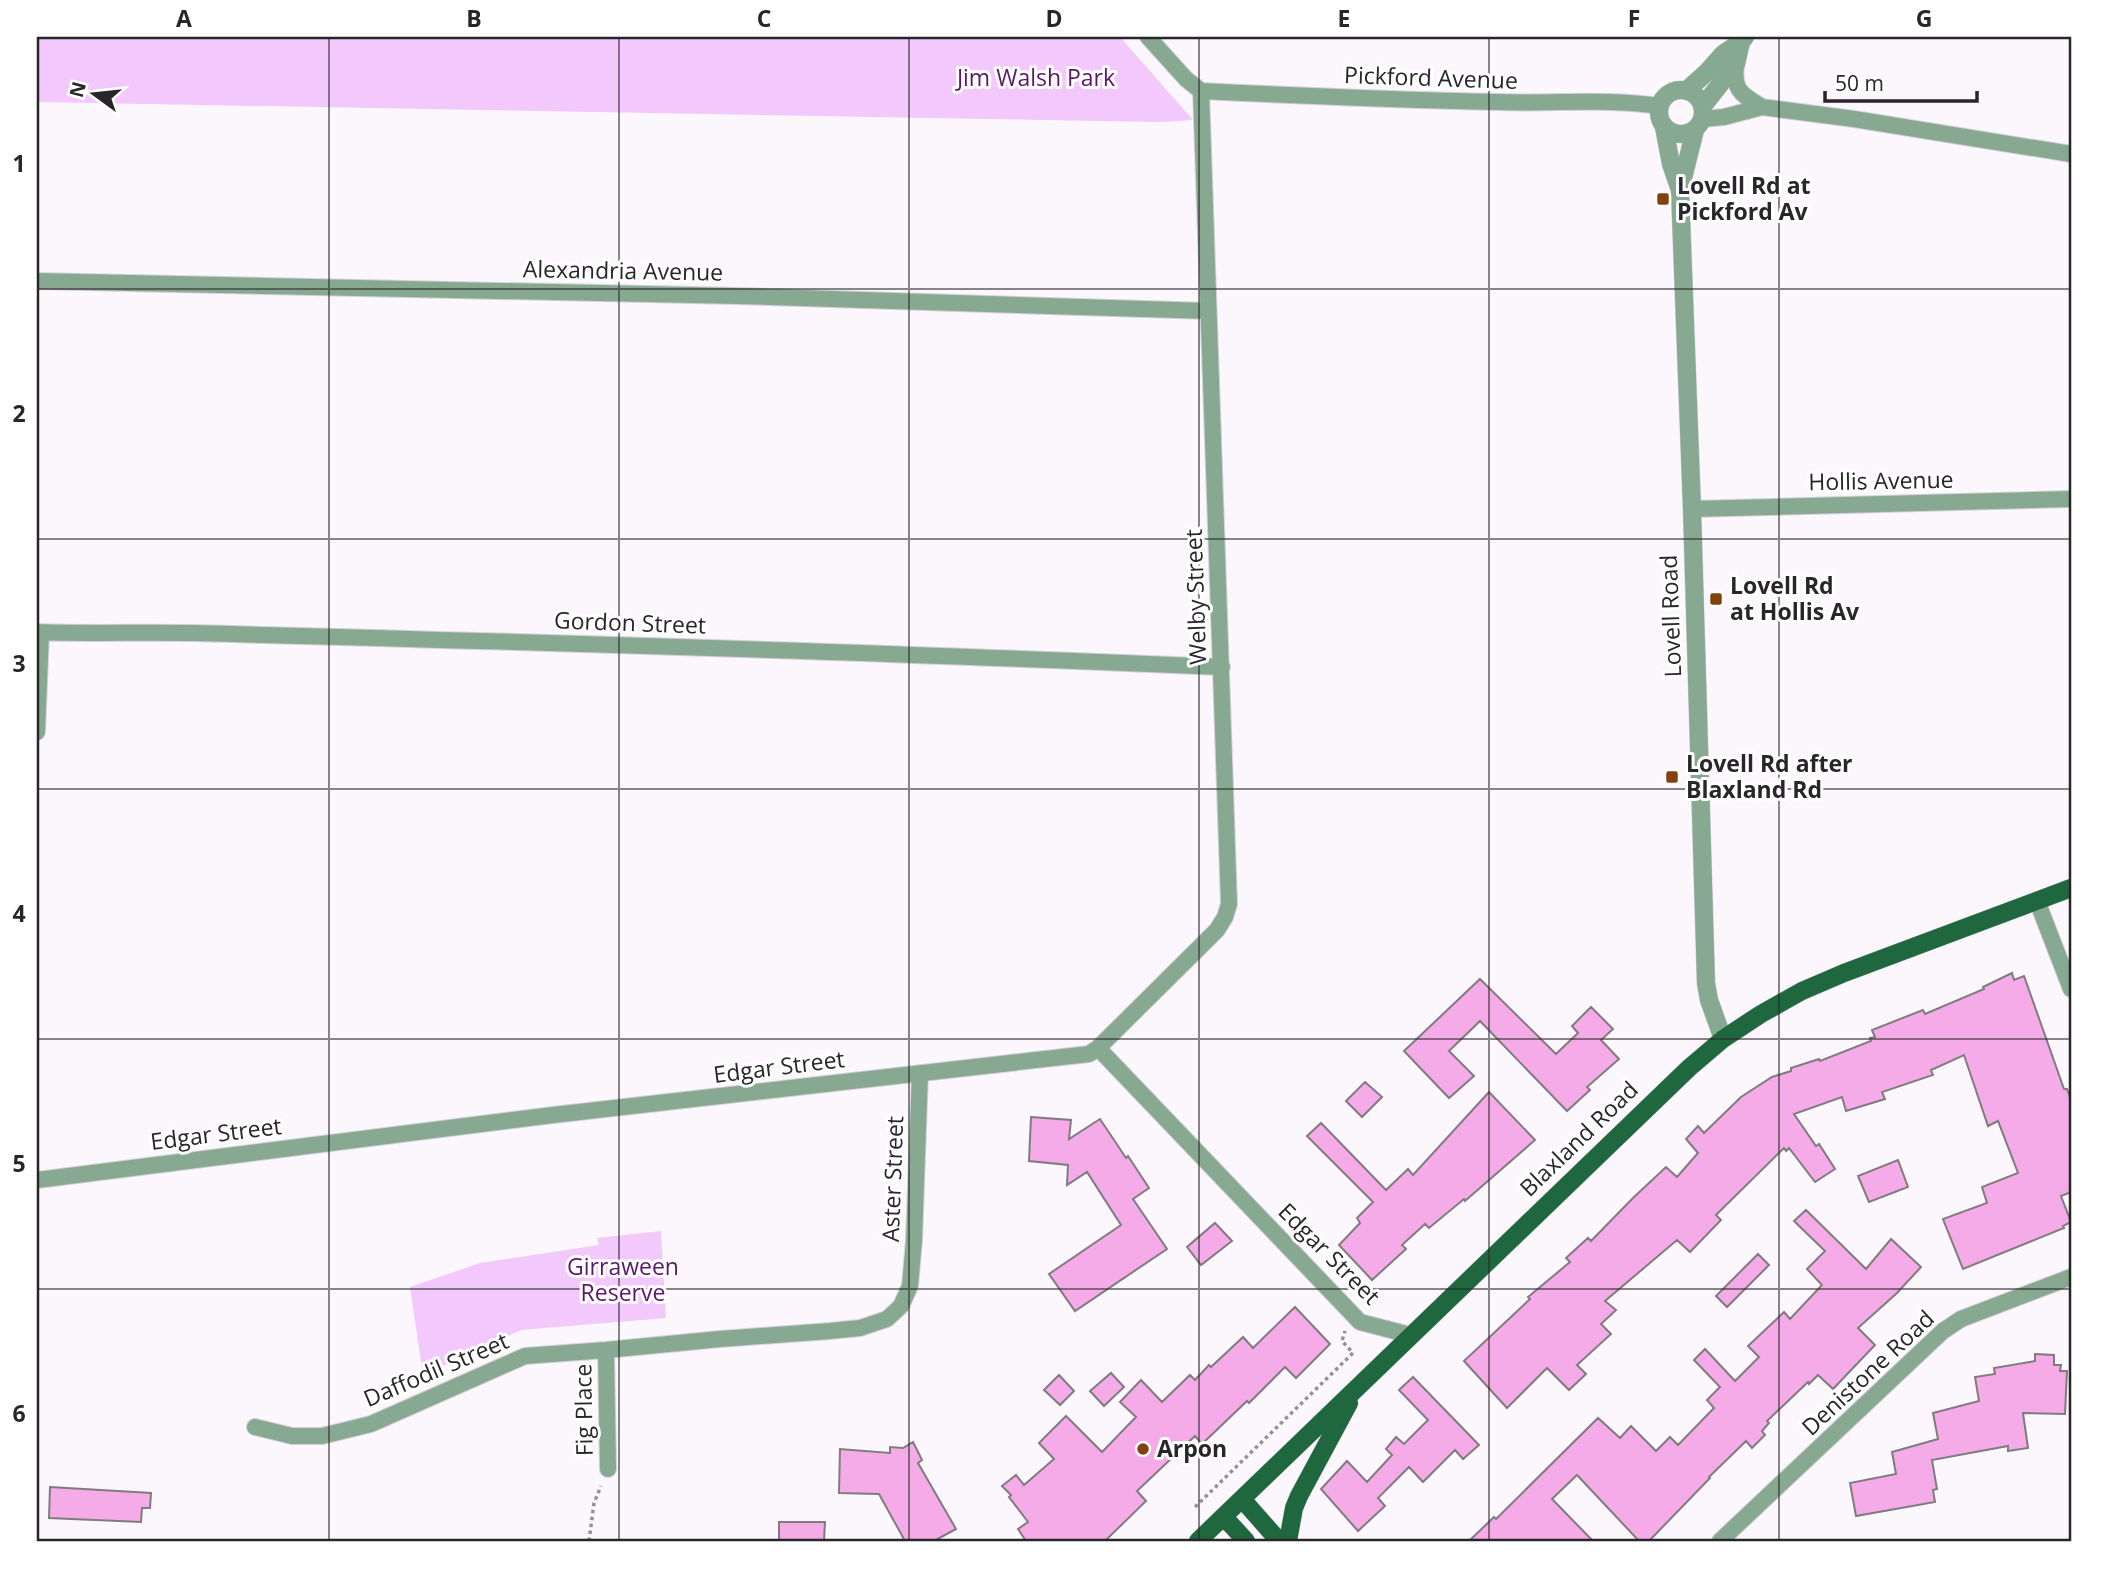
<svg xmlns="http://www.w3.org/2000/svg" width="2108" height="1578" font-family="'Open Sans',sans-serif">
<rect width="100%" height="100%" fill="#fbf7fc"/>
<!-- green -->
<path fill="#f2c8fd" d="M37,37H1120L1193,120L1160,122L37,102Z
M661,1231L666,1318L521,1330L423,1375L410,1287L480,1263L599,1245L597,1238Z"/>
<!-- building -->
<path fill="#f5abe7" stroke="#807b7f" stroke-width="2" d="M2012,973L2014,980L2024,976L2064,1089H2067L2071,1100V1192L2061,1196L2071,1222L2063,1226L2064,1228L1963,1269L1943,1219L1987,1203L1982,1187L2018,1173L1998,1121L1988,1126L1964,1055L1931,1070L1933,1075L1882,1092L1885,1099L1846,1111L1842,1097L1794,1114L1816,1146L1819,1144L1835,1169L1815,1182L1789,1148L1786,1151L1784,1148L1716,1215L1721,1220L1690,1252L1677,1240L1605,1301L1616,1310L1601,1324L1611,1334L1577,1365L1586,1374L1569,1390L1547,1368L1507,1408L1464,1361L1530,1299L1528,1297L1570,1262L1566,1258L1588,1238L1591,1241L1633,1198L1666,1167L1677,1177L1698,1153L1686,1139L1698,1126L1704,1133L1741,1097L1772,1077L1791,1071V1068L1819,1059L1820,1061L1871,1041L1870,1038L1875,1037L1872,1030L1923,1010L1925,1014L1984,989L1983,987Z
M1480,979L1556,1054L1578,1033L1572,1026L1591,1007L1613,1029L1601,1040L1619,1059L1587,1087L1590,1090L1567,1111L1480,1021L1449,1051L1474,1076L1449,1098L1404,1051Z
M1365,1082L1382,1097L1362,1117L1346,1101Z
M1489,1092L1535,1140L1465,1201L1464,1199L1429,1228L1425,1224L1402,1245L1406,1249L1372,1280L1339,1245L1360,1223L1357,1218L1373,1202L1307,1136L1321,1123L1386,1190L1408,1169L1413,1175Z
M1031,1117L1071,1120L1069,1139L1100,1119L1126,1158L1128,1156L1149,1188L1133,1199L1167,1249L1075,1311L1049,1274L1121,1225L1087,1172L1067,1185L1068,1165L1029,1161Z
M1898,1160L1908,1187L1869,1202L1858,1176Z
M1806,1210L1866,1269L1891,1239L1921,1267L1897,1293L1858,1328L1875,1345L1833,1389L1818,1375L1809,1384L1808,1382L1767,1421L1769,1423L1762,1431L1765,1435L1752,1448L1746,1441L1709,1477L1710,1478L1649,1541H1639L1577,1475L1552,1499L1593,1541H1469L1494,1517L1496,1519L1598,1418L1620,1438L1631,1426L1656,1451L1670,1437L1678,1445L1714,1408L1707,1400L1720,1387L1694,1360L1705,1349L1735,1381L1759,1357L1748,1346L1784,1312L1790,1319L1822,1285L1807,1269L1825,1251L1794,1221Z
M1215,1223L1232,1241L1201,1265L1187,1247Z
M1758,1254L1769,1265L1727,1307L1716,1296Z
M1295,1307L1330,1344L1296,1378L1285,1367L1249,1403L1247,1401L1202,1444L1195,1436L1137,1491L1146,1501L1105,1541H1026L1018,1529L1028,1522L1009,1497L1011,1495L1002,1486L1016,1475L1024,1485L1054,1459L1039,1443L1066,1416L1102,1452L1136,1417L1120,1402L1141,1380L1162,1402L1190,1375L1195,1380L1209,1365L1211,1367L1243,1337L1253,1348Z
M2035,1354L2054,1355V1365H2061L2060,1371H2067L2065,1414L2023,1413L2028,1448L2008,1451V1446L1932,1460L1937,1489L1933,1490L1935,1502L1856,1516L1850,1483L1896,1474L1892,1452L1938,1439L1933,1413L1979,1401L1975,1377L1995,1374L1994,1368L2035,1361Z
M1111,1373L1124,1387L1104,1406L1090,1391Z
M1059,1375L1074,1391L1060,1405L1044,1390Z
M1413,1377L1479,1445L1463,1459L1455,1450L1423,1482L1409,1467L1378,1498L1385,1506L1358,1531L1321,1489L1347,1461L1367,1482L1392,1455L1386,1449L1396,1437L1404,1444L1428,1420L1399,1390Z
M913,1442L922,1460L918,1463L956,1529L934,1541H905L879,1494L839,1493L840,1449L890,1453V1447L903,1448Z
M50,1487L151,1493L150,1508H142L141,1522L49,1518Z
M779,1522H825L824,1541H779Z"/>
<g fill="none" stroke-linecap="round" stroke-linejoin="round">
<defs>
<path id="minor" d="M1148,37L1186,79L1201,91C1301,96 1400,100 1500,102C1552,104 1607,98 1659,106
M1736,64C1733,91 1741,94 1762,107
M1703,119L1724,117L1762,107L1854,119L2071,154
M37,281L737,296L1208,311
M1692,509L2071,499
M37,632C88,634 140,632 192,633C535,642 879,652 1222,667
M37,732L41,633
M2037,901L2071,989
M1098,1048L1360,1322L1410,1335
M37,1180L553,1115L1089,1054L1098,1048L1217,930L1225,917L1229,904L1201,91
M606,1350L608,1469
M255,1427L292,1436H322L371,1424L525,1356L606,1350L720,1339L830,1331L860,1328L887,1319L901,1306L910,1286L914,1240L920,1073
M1720,1541L1943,1331L1961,1319L2071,1277"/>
<path id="tertiary" d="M1659 112a22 22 0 1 1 44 0a22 22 0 1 1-44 0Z
M1686,91L1707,72L1723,54L1741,42
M1703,106L1736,64L1741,42L1745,37
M1664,127L1671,164L1680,190L1692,509L1706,983L1709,1000L1723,1039
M1680,190L1695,130"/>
<path id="primary" d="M1242,1499L1279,1541
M1224,1517L1246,1541
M1198,1541L1689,1068L1723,1039L1761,1014L1802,991L1844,973L2071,888
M1288,1541L1294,1508L1299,1496L1349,1403"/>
</defs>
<!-- minor casing -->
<use href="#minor" stroke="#d5d1d6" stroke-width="18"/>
<!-- tertiary casing -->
<use href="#tertiary" stroke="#d5d1d6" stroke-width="19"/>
<!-- primary casing -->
<use href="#primary" stroke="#d5d1d6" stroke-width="19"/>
<!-- path -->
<path stroke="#949194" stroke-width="3.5" stroke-dasharray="3.5 3.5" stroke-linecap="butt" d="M1195,1507L1353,1353L1342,1341L1345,1331
M589,1541L594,1503L601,1486"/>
<!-- minor -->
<use href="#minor" stroke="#87a991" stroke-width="16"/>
<!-- tertiary -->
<use href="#tertiary" stroke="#87a991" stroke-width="18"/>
<!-- primary -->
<use href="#primary" stroke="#1f673e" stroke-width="18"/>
</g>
<!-- grid -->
<path fill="none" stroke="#282628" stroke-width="2" stroke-opacity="0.55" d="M329,37V1541M619,37V1541M909,37V1541M1199,37V1541M1489,37V1541M1779,37V1541M37,289H2071M37,539H2071M37,789H2071M37,1039H2071M37,1289H2071"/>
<!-- markers -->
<g fill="#834110" stroke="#fff" stroke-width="2.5">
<rect x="1656" y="192" width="14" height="14" rx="3.5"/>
<rect x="1709" y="592" width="14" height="14" rx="3.5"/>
<rect x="1665" y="770" width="14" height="14" rx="3.5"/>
<circle cx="1143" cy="1449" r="7"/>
</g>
<g text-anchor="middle" stroke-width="6" stroke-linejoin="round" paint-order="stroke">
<!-- park labels -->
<g font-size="23" fill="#5b176b" stroke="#fff">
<text x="1036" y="86">Jim Walsh Park</text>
<text x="623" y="1275">Girraween<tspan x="623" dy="26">Reserve</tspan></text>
</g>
<!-- street labels -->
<g font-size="23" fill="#282628" stroke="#fff">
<text transform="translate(1431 78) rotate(2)" y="8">Pickford Avenue</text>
<text transform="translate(623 271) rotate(1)" y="8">Alexandria Avenue</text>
<text transform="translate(1881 481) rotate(-1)" y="8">Hollis Avenue</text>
<text transform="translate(1196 597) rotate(-92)" y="8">Welby Street</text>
<text transform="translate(1671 616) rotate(-92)" y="8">Lovell Road</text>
<text transform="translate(630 623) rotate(2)" y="8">Gordon Street</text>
<text transform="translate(779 1067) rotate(-7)" y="8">Edgar Street</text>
<text transform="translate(216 1134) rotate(-7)" y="8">Edgar Street</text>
<text transform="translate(1579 1139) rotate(-44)" y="8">Blaxland Road</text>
<text transform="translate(893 1179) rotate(-88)" y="8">Aster Street</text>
<text transform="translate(1329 1254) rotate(45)" y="8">Edgar Street</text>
<text transform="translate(436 1370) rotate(-23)" y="8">Daffodil Street</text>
<text transform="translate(1868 1373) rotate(-43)" y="8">Denistone Road</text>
<text transform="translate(584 1410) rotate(-91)" y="8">Fig Place</text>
</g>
<!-- poi labels -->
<g font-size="23" font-weight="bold" fill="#282628" stroke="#fff" text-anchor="start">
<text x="1677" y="194">Lovell Rd at<tspan x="1677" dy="26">Pickford Av</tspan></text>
<text x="1730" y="594">Lovell Rd<tspan x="1730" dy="26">at Hollis Av</tspan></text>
<text x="1686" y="772">Lovell Rd after<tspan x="1686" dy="26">Blaxland Rd</tspan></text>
<text x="1157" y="1457">Arpon</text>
</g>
</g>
<!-- border -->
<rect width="2108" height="1578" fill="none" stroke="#ffffff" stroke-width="77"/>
<!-- north arrow -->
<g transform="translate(94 94) rotate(285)" stroke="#ffffff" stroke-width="5" paint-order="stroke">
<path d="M0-5L12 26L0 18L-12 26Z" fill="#282628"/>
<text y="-10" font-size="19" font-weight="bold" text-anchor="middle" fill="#282628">N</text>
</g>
<!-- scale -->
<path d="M1825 91v10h152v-10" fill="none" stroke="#282628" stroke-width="3.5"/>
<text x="1835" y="91" font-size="21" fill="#282628" stroke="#ffffff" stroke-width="5" paint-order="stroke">50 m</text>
<rect x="38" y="38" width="2032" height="1502" fill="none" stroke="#282628" stroke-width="2.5"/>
<g font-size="23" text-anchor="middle" font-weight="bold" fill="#282628">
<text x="184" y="27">A</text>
<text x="474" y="27">B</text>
<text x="764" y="27">C</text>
<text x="1054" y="27">D</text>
<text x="1344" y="27">E</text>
<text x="1634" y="27">F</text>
<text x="1924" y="27">G</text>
<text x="19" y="172">1</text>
<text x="19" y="422">2</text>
<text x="19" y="672">3</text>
<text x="19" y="922">4</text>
<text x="19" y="1172">5</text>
<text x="19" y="1422">6</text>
</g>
</svg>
